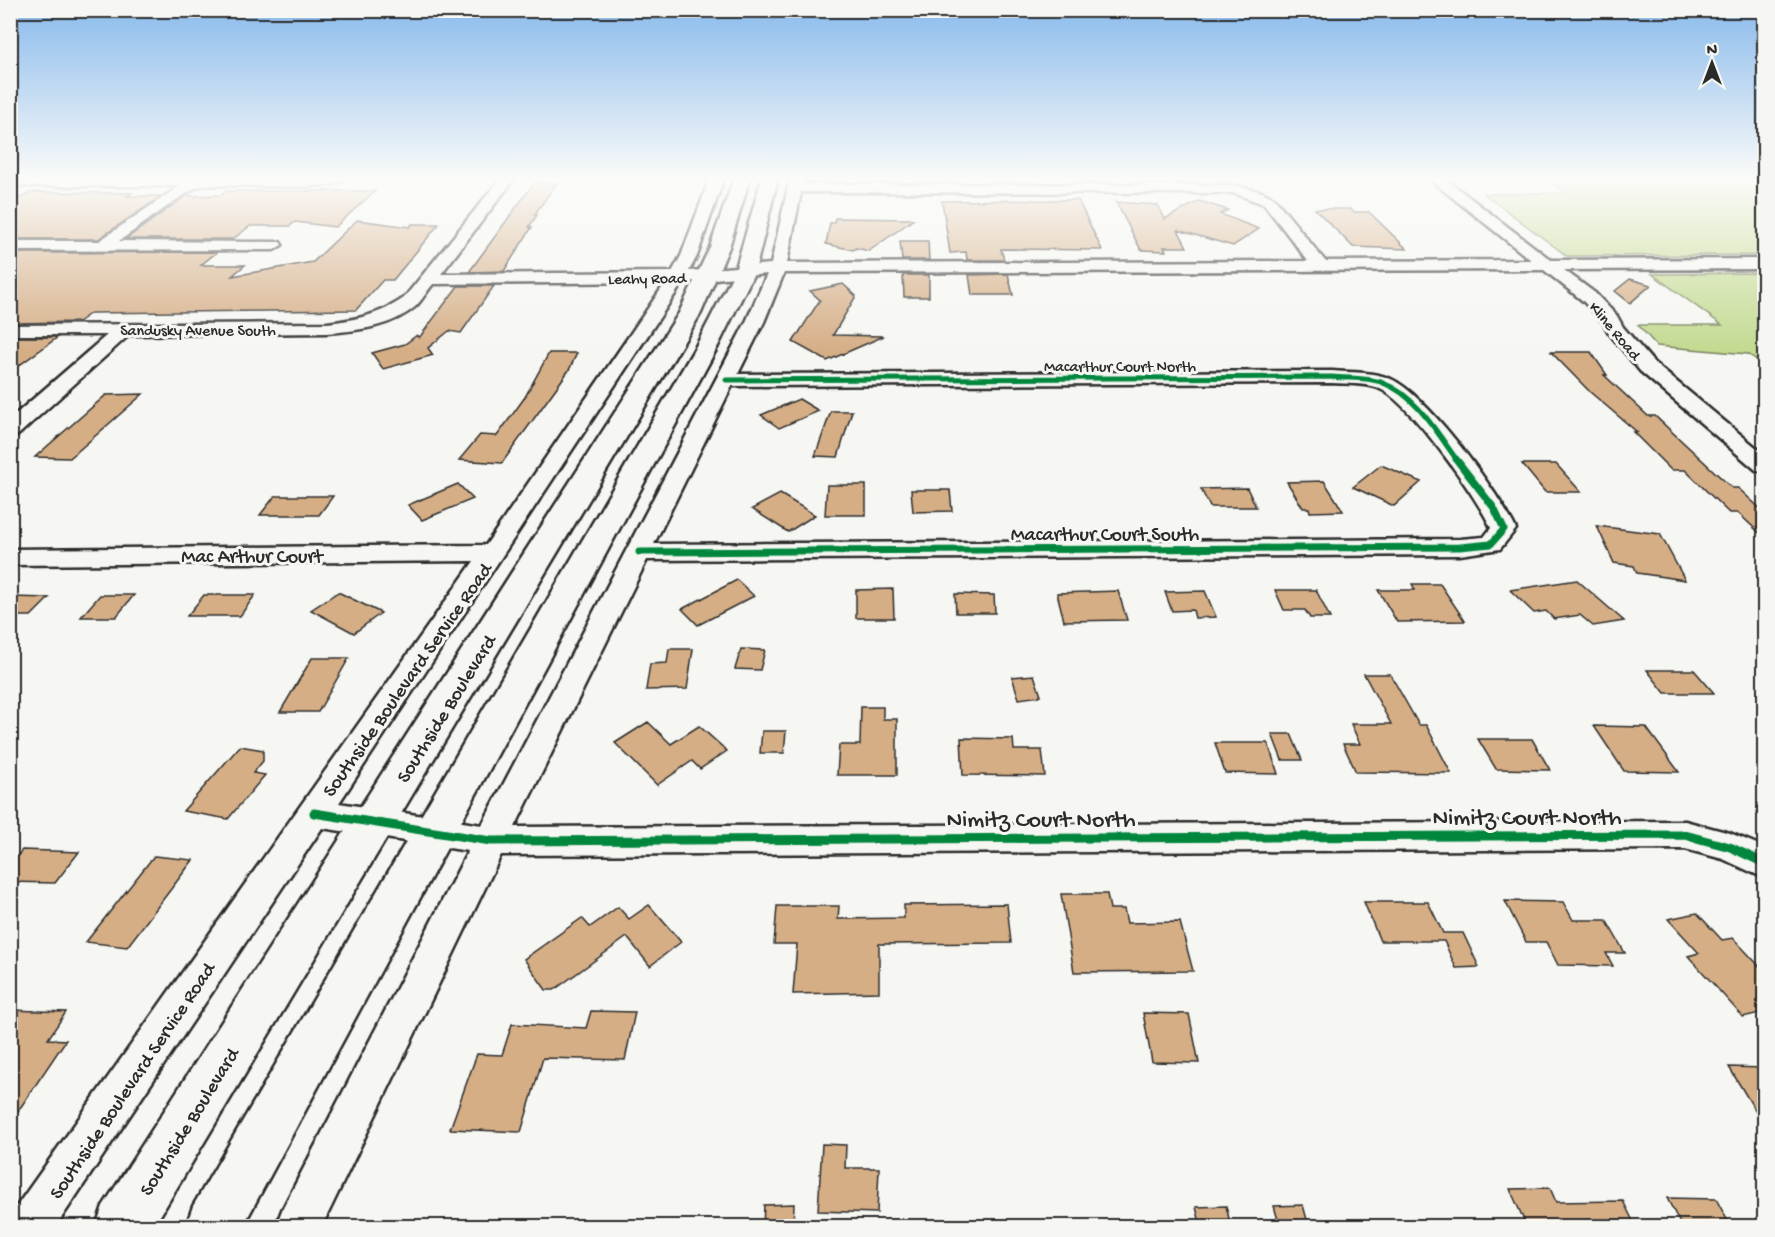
<svg xmlns="http://www.w3.org/2000/svg" width="1775" height="1237" font-family="'Gochi Hand',sans-serif">
<rect width="100%" height="100%" fill="#f6f6f2"/>
<filter id="ink" filterUnits="userSpaceOnUse"><feTurbulence type="fractalNoise" baseFrequency=".0167" numOctaves="2"/><feDisplacementMap in="SourceGraphic" scale="12" xChannelSelector="R" yChannelSelector="G"/><feConvolveMatrix kernelMatrix="1 2 1 2 8 2 1 2 1" color-interpolation-filters="sRGB"/></filter>
<g filter="url(#ink)">
<!-- green -->
<path fill="#c3da90" stroke="#77825e" stroke-width="1.5" d="M1547,178H1764V255L1567,256L1484,194L1566,193Z
M1764,273V365L1748,354L1657,346L1638,325H1722L1652,274Z"/>
<!-- building -->
<path fill="#d5ae86" stroke="#2b2b2b" stroke-width="1.5" d="M534,183H557L534,215H537L529,227H532L504,271L469,272Z
M226,191H375L335,227L295,222L290,226H250L233,239H126L186,196L221,195Z
M31,192L132,193L127,196H162L98,239H10V204Z
M1057,200H1078L1102,250L1001,249L1004,260H967L966,252L950,253L942,201Z
M1199,201L1228,210L1220,214L1259,229L1233,246L1178,230L1187,247H1164L1166,251L1141,250L1116,202L1158,205L1165,219Z
M1315,209H1350L1354,212H1369L1407,249L1353,247Z
M835,218L914,219L869,251L856,248L853,250L826,244L830,223H834Z
M357,220L410,227L412,224H439L393,280H383L356,310L91,313L78,322L10,323V253L217,252L201,265H245L232,276L313,262Z
M900,241H928L929,260H902Z
M1008,274L1013,295H972L969,275Z
M903,275H929V297H904Z
M1630,279L1651,285L1630,303L1615,291Z
M843,284L856,296L833,335L884,336L827,361L793,342L820,300L810,291Z
M458,286H494L461,333L449,331L428,348L433,355L383,369L372,353L405,344L417,335L419,338Z
M10,337H58L10,372Z
M1551,352H1591L1607,375H1604L1648,416H1655L1732,488H1738L1764,512V537L1738,513H1729L1685,470H1671L1633,432H1637L1590,392Z
M549,353H577L569,370L502,463L459,460L480,435L497,436L525,397Z
M143,394L70,458L35,457L106,395Z
M799,399L819,411L779,428L761,415Z
M831,411H852L838,457L815,456Z
M1522,464H1556L1581,492H1545Z
M1381,465L1421,482L1394,506L1353,487Z
M1324,481L1343,511L1310,512L1309,508H1303L1287,482Z
M458,484L473,499L422,520L408,505Z
M827,485H866V515H825Z
M1247,488L1256,507H1210L1201,489Z
M911,490H950L952,511L913,512Z
M780,494L815,515L788,532L752,509Z
M275,496H333L319,515H260Z
M1597,526L1660,534L1685,580L1637,573L1634,566L1614,563Z
M737,580L754,596L698,625L682,609Z
M1577,580L1624,621L1593,626L1580,615L1554,619L1546,611L1534,613L1510,590Z
M1412,584H1440L1465,621L1397,622L1378,590H1415Z
M893,589L894,618H856V590Z
M1275,590H1316L1330,618H1310L1305,610H1284Z
M1118,591L1127,620L1064,621L1057,593Z
M1205,591L1216,617L1195,618L1193,610L1172,611L1165,592Z
M338,592L381,613L354,633L311,610Z
M955,594L994,595L995,613H956Z
M100,595H134L116,617H81Z
M204,595H255L240,616H187Z
M10,597L49,598L31,616H10Z
M669,649H693L687,689L646,690L650,664L667,663Z
M741,649L765,650L760,670L735,669Z
M312,658H349L318,712H280Z
M1647,670H1694L1714,693H1665Z
M1364,674H1390L1419,725H1426L1451,773L1356,772L1343,744H1360L1351,724H1391Z
M1034,675L1041,696L1019,699L1012,677Z
M861,707H883V719H897V775H837L839,745H860Z
M648,722L671,744L699,726L727,751L700,769L692,761L657,785L615,743Z
M1594,726L1646,727L1679,772L1624,771Z
M762,731H786L784,753H760Z
M1272,734H1291L1302,760H1282Z
M961,738L1013,739L1014,750H1042L1045,776L963,775Z
M1478,739H1532L1550,770L1496,769Z
M1215,743H1268L1278,774L1225,773Z
M240,746L263,750V761L253,773L265,775L228,819L183,811Z
M22,850L79,852L55,883L10,882V865Z
M154,856L193,860L127,947L86,942Z
M1061,894H1107L1110,909H1124L1127,923L1180,922L1193,971L1074,972Z
M1505,901L1563,902L1573,920H1606L1625,953H1606L1613,966L1558,965L1546,942H1526Z
M1364,902H1428L1443,933H1463L1479,967L1456,968L1444,941H1380Z
M1007,904L1011,943L879,944V992L793,994L797,944H774L777,906H839L838,919L904,918V905Z
M649,905L681,942L650,966L627,937L554,990H546L524,959L582,918L590,927L618,907L629,919Z
M1697,913L1722,940L1733,938L1764,971V1012L1743,1017L1688,956L1699,953L1668,919Z
M10,1010L66,1012L48,1039L66,1040L10,1123Z
M591,1011L635,1012L625,1060L543,1058L521,1132L450,1129L477,1054L502,1055L512,1024L586,1028Z
M1143,1013L1189,1014L1199,1063L1152,1062Z
M1729,1067L1764,1068V1125Z
M822,1144L846,1145L845,1168H879L877,1213L818,1211Z
M1550,1188L1556,1202L1623,1201L1636,1227H1527L1510,1189Z
M1667,1198L1716,1199L1731,1227H1682Z
M794,1204L793,1227H763L764,1205Z
M1303,1205L1309,1227H1280L1274,1206Z
M1226,1206L1231,1227H1201L1196,1207Z"/>
<g fill="none" stroke-linecap="round" stroke-linejoin="round">
<defs>
<path id="minor" d="M10,178H348C332,194 227,182 200,186C190,188 133,232 119,241L280,242L282,245L274,250L10,251V241H99L180,186H10Z
M501,178H515L441,274L672,272L681,256L710,178H724L697,256L689,271L771,264L790,178H804L803,184L1233,185L1262,192L1274,198L1325,261L1531,260L1428,178H1444L1551,260L1764,259V269L1564,270L1595,293L1617,316L1623,327L1654,363L1764,454V472L1756,470L1640,371L1609,333L1603,322L1583,301L1544,270L784,273L764,322L738,374L1332,371C1350,373 1374,371 1391,379C1427,395 1498,492 1516,529L1500,549L1460,555L647,560L515,827L1685,821L1730,833L1764,847V878L1723,859L1685,849L501,855L322,1226H276L282,1210L468,851L322,828L56,1226H10L14,1210L474,561L10,565V549L486,545L666,282L433,284C427,291 422,300 416,306C393,327 356,331 327,333L129,335L18,435L10,436V419L107,335H10V325L327,323C355,320 380,315 404,298ZM801,192L1233,193L1264,204L1308,261L787,263ZM767,274L746,322L482,825L339,803L683,282ZM1332,383C1346,384 1365,383 1378,388C1408,399 1478,498 1491,528L1484,537L1460,539L654,544L732,386Z"/>
<path id="trunk" d="M734,178H750L729,247L701,313L154,1226H96L103,1206L679,313L710,247Z
M762,178H778L755,271L718,346L243,1226H186L193,1206L696,346L735,271Z"/>
</defs>
<!-- minor casing -->
<use href="#minor" stroke="#2b2b2b" stroke-width="5"/>
<!-- trunk casing -->
<use href="#trunk" stroke="#2b2b2b" stroke-width="5"/>
<!-- minor -->
<use href="#minor" fill="#f6f6f2" fill-rule="evenodd"/>
<!-- trunk -->
<use href="#trunk" fill="#f6f6f2" fill-rule="evenodd"/>
<defs>
<path id="cycleway-far2" d="M726,380L1332,377C1348,379 1369,377 1383,383C1416,395 1437,433 1457,460"/>
<path id="cycleway-far1" d="M639,552L1460,547L1491,544L1504,529L1494,508L1456,459"/>
<path id="cycleway" d="M314,813L491,841L1685,835L1730,847L1764,863"/>
</defs>
<!-- cycleway-far2 casing -->
<use href="#cycleway-far2" stroke="#f6f6f2" stroke-width="8"/>
<!-- cycleway-far1 casing -->
<use href="#cycleway-far1" stroke="#f6f6f2" stroke-width="10"/>
<!-- cycleway casing -->
<use href="#cycleway" stroke="#f6f6f2" stroke-width="13"/>
<!-- cycleway-far2 -->
<use href="#cycleway-far2" stroke="#00873e" stroke-width="5"/>
<!-- cycleway-far1 -->
<use href="#cycleway-far1" stroke="#00873e" stroke-width="7"/>
<!-- cycleway -->
<use href="#cycleway" stroke="#00873e" stroke-width="9"/>
</g>
</g>
<!-- sky -->
<linearGradient id="sky" x2="0" y2="1"><stop stop-color="#88baec"/><stop offset="0.51" stop-color="#fbfbf9"/><stop offset="1" stop-color="#fbfbf9" stop-opacity="0"/></linearGradient>
<rect width="1775" height="351" fill="url(#sky)"/>
<g text-anchor="middle" stroke-width="6" stroke-linejoin="round" paint-order="stroke">
<!-- far-street labels -->
<g font-size="16" fill="#2b2b2b" stroke="#f6f6f2">
<text transform="translate(647 277) rotate(-1)" y="6">Leahy Road</text>
<text x="198" y="335">Sandusky Avenue South</text>
<text transform="translate(1616 330) rotate(50)" y="6">Kline Road</text>
<text x="1120" y="371">Macarthur Court North</text>
</g>
<!-- street labels -->
<g font-size="20" fill="#2b2b2b" stroke="#f6f6f2">
<text x="1105" y="540">Macarthur Court South</text>
<text x="252" y="562">Mac Arthur Court</text>
<text transform="translate(406 679) rotate(-55)" y="7">Southside Boulevard Service Road</text>
<text transform="translate(445 708) rotate(-58)" y="7">Southside Boulevard</text>
<text transform="translate(131 1080) rotate(-56)" y="7">Southside Boulevard Service Road</text>
<text transform="translate(188 1121) rotate(-58)" y="7">Southside Boulevard</text>
</g>
<!-- near-street labels -->
<g font-size="24" fill="#2b2b2b" stroke="#f6f6f2">
<text x="1527" y="824">Nimitz Court North</text>
<text x="1041" y="826">Nimitz Court North</text>
</g>
</g>
<!-- margin -->
<rect width="1775" height="1237" fill="none" stroke="#f6f6f2" stroke-width="36"/>
<rect x="18" y="18" width="1739" height="1201" fill="none" stroke="#2b2b2b" stroke-width="2" filter="url(#ink)"/>
<!-- north arrow -->
<g transform="translate(1712 63)" stroke="#f6f6f2" stroke-width="4.5" paint-order="stroke">
<path d="M0-4.5L10 22L0 15L-10 22Z" fill="#2b2b2b"/>
<text y="-9" font-size="16" font-weight="bold" text-anchor="middle" fill="#2b2b2b">N</text>
</g>
</svg>
